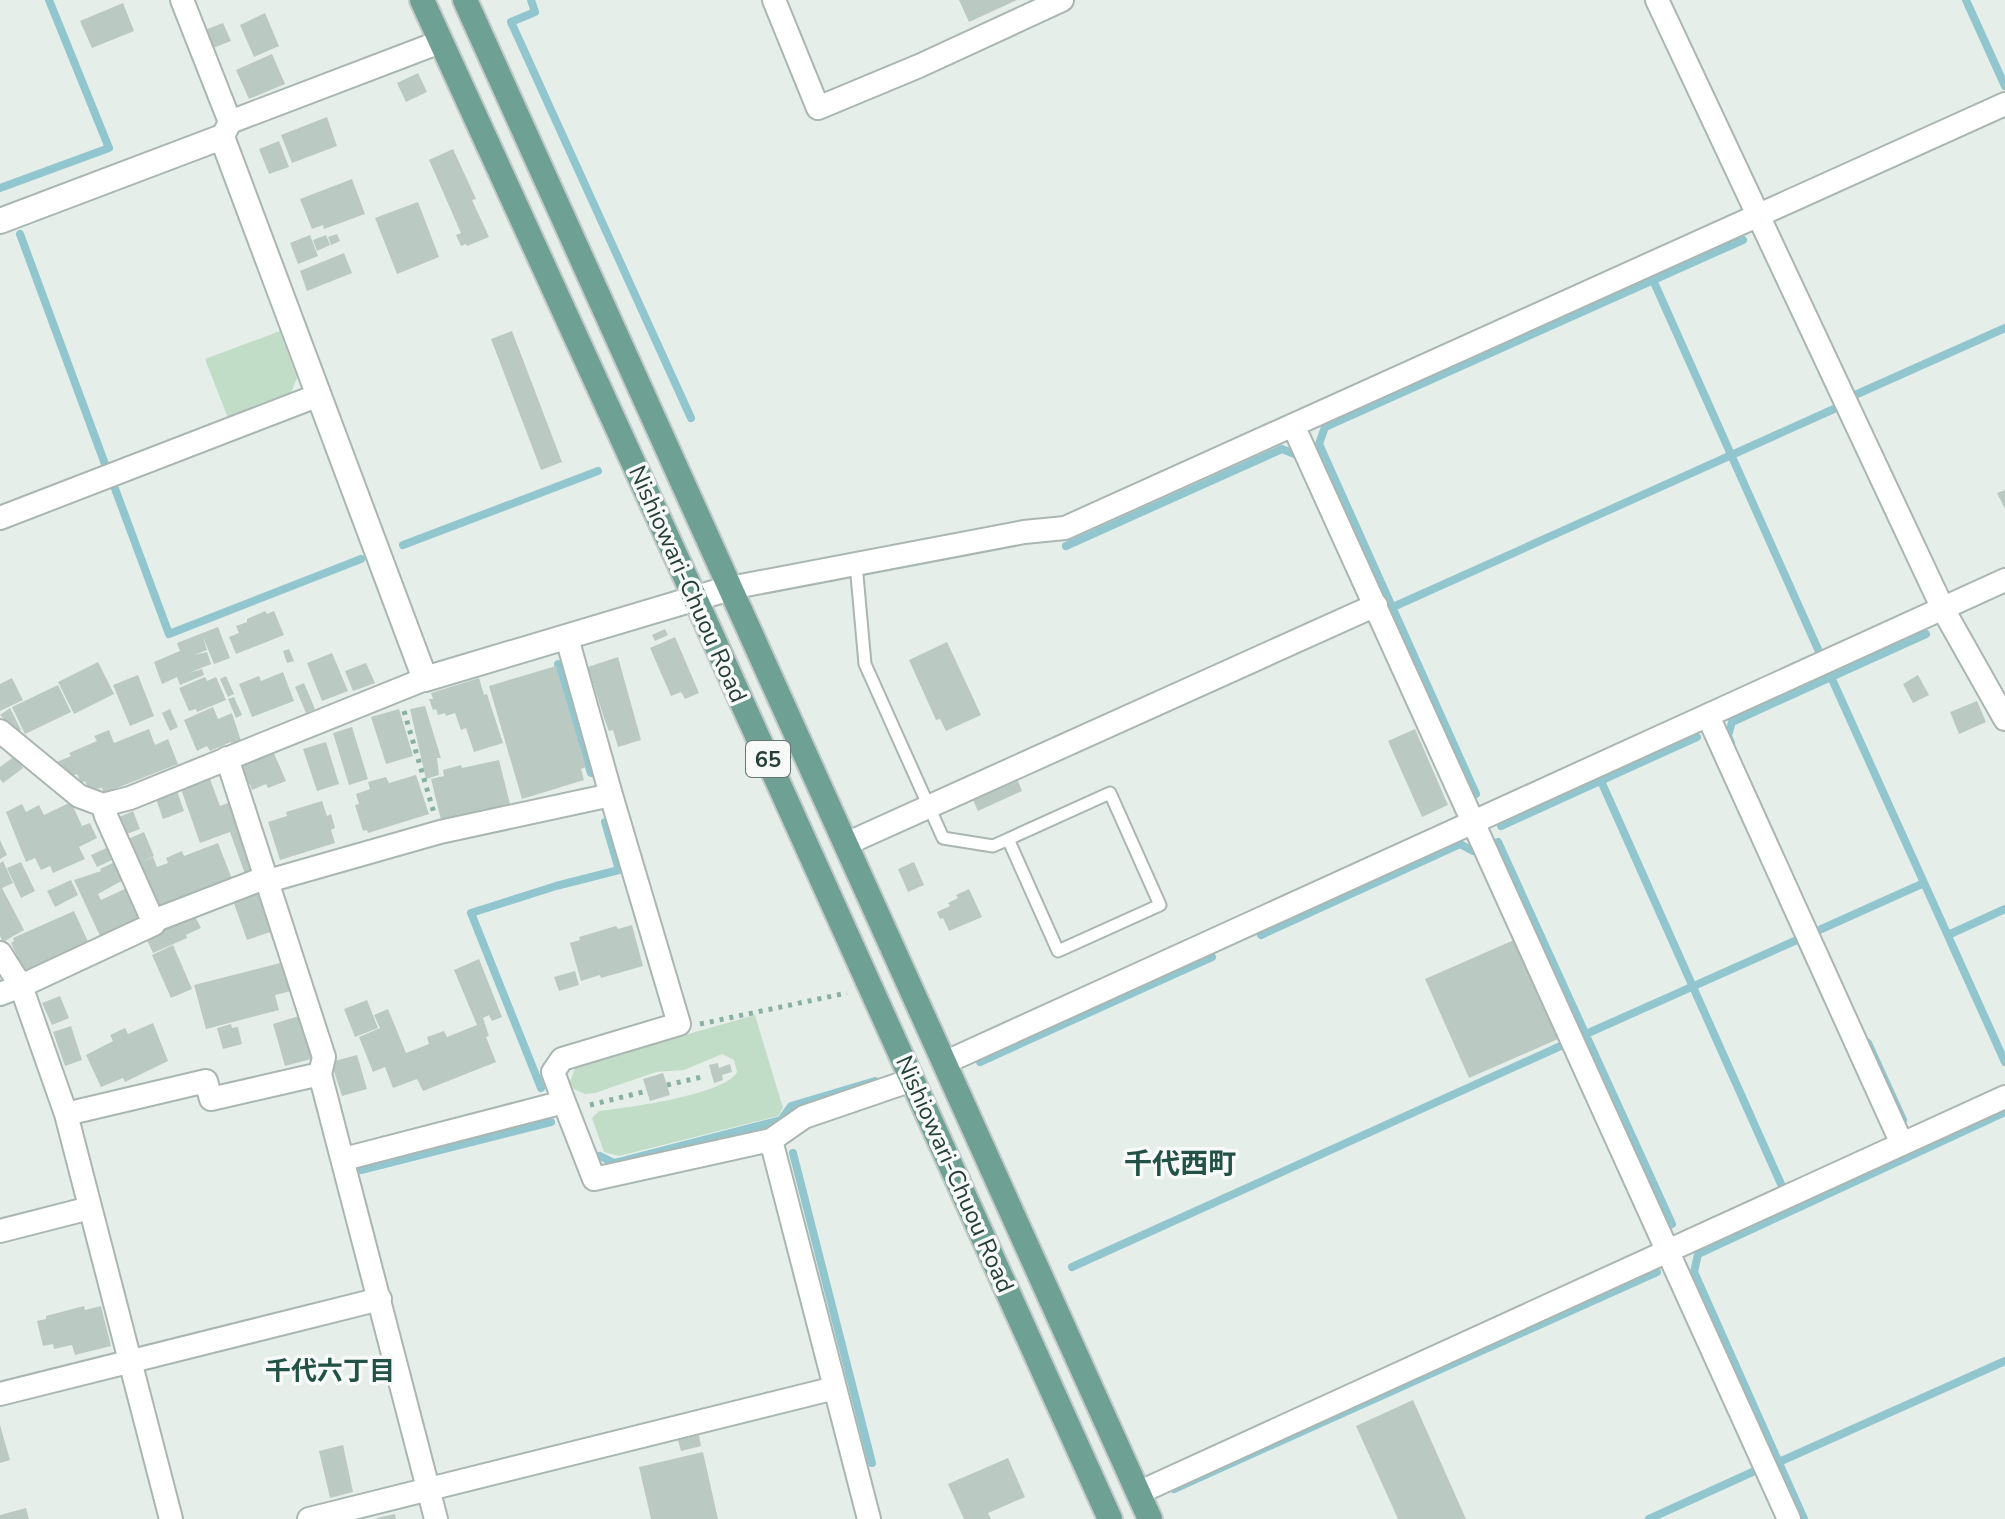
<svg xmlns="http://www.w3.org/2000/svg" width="2005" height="1519" font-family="'Nunito Sans','Noto Sans JP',sans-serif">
<rect width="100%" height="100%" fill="#e6eeea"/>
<!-- green -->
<path fill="#c1ddc8" d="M280,331L297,378L290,395L228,418L205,359Z
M755,1015L783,1108L778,1116L619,1156L604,1152L592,1118L599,1111C625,1108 725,1095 737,1072L734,1060L722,1054L684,1070L656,1072L595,1093L585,1094L574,1089L570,1082L576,1066Z"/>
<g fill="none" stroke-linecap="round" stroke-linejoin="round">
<!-- stream -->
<path stroke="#92c6cf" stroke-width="8" d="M531,0L535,12L511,22L691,418
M1966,0L2005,86
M0,188L109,148L49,0
M20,234L105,464
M1653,280L1821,656
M1855,395L2005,328
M114,486L169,634L361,559
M403,545L598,471
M1066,546L1282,449L1297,455
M1393,607L1834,409
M558,664L591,773
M1831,677L2005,1062
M1731,743L1728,736L1732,722L1926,634
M1601,781L1781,1184
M1476,794L1319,444L1325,427L1743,240
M1501,826L1697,737
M1498,842L1672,1224
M1817,931L1924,883
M1261,935L1460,844L1473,851
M1948,935L2005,909
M1586,1034L1797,940
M1868,1043L1903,1120
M980,1062L1212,957
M541,1088L471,913L556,886L619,870L605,822
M793,1153L872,1463
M600,1156L614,1163L781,1120L791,1106L875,1081
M361,1170L551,1122
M1072,1267L1563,1045
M1779,1462L2005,1361
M1174,1489L1657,1272
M1649,1519L1757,1470
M1804,1519L1694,1272L1698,1254L2005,1112"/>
</g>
<!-- building -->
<path fill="#bbc9c3" d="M959,0H1017L969,22Z
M123,3L134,31L92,48L80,21Z
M265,13L279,46L254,57L240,25Z
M223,23L231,41L213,48L205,30Z
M272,54L285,84L249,99L236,70Z
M418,73L427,92L406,102L397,83Z
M327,117L337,146L292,163L281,135Z
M279,141L289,167L269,174L259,149Z
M453,149L476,199L472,200L489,237L467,246L466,244L461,246L456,235L461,233L429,160Z
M352,179L365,214L324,229L323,225L312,229L300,199Z
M418,202L439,257L397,274L375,218Z
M337,234L340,241L331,245L328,237Z
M310,235L318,256L298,264L290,243Z
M326,235L330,245L317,251L313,240Z
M344,253L352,273L307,291L300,271Z
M512,331L562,462L541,470L491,339Z
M2005,490V509L1997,493Z
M265,611L267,614L274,611L284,635L236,654L229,637L239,633L236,626L247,622V619Z
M218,627L230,658L214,664L203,637L207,650L194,655L207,652L211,664L189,673L202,669L204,675L180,685L177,677L162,684L154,662L180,651L177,643Z
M665,629L668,635L655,641L652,635Z
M675,637L699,693L685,699L681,692L671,696L650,648Z
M947,642L981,715L946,731L940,719L936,720L909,660Z
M289,649L294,661L287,663L283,651Z
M332,653L348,691L322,701L307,663Z
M618,657L641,740L618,747L613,730L609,731L605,721L588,667Z
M98,662L114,694L74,714L58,682Z
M366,663L375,683L353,691L345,671Z
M556,666L586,767L581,769L584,780L522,799L489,686Z
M283,672L294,701L252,717L239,684L259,676L261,681Z
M138,675L154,716L130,726L113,685Z
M1918,675L1929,695L1913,703L1903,684Z
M226,676L234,694L228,697L220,679Z
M205,677L207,681L216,677L226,700L197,712L196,709L189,711L179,688Z
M12,678L23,700L0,711V684Z
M479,678L484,695L487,694L503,743L474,752L466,728L461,730L455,713L446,716L445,713L438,715L436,709L433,710L429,699H433L431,693Z
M304,683L315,709L306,713L295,687Z
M58,685L71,712L25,734L12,707Z
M234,697L242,715L236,718L228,699Z
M1977,701L1986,722L1959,734L1950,712Z
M425,706L441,758H437L439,775L426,779L410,709Z
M213,707L218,719L232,713L241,741L232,745L231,742L210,751L207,746L197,751L184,720Z
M10,708L21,730L17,732L0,715Z
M170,709L178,727L170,731L162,713Z
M399,709L413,756L386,764L371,717Z
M352,727L368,779L349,785L333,733Z
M149,729L155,745L168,739L178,764L104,793L102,788L89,790L85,781L81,783L77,774L73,776L57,762L71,756L69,753L97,741L94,736L109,730L114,743Z
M1415,729L1448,805L1422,817L1388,741Z
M326,742L339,784L317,791L303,749Z
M273,751L286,781L268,788L266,784L252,790L250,784L244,787L235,768Z
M15,756L23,768L3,783L0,779V767Z
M499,760L510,804L441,820L431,779L444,776L443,770L461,765L462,768Z
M416,775L429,814L368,833L367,830L363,831L355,805L359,804L356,794L370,789L368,782L386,777L389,783Z
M210,779L220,806L233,801L258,869L245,874L230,832L200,843L181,789Z
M1018,781L1022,791L978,811L973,800Z
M177,791L184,811L163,819L156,799Z
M322,801L327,816L331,814L335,828L331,830L335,843L280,860L268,822L287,816L286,812Z
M71,802L82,826L90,823L97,838L79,847L85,859L53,873L50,866L41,870L35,858L26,862L6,812L22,804L26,812L39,805L44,815Z
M133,811L140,829L124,835L117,818Z
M144,832L154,856L139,863L153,857L157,867L168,863L166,858L182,851L184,856L218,843L232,879L160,908L157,902L151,904L126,840Z
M0,840L7,855L0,859Z
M113,845L118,857L97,867L91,855Z
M119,860L127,878L98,894L101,900L129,887L145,920L102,940L74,880L101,871L100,869Z
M3,861L13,883L2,888L24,930L3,942L0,936V863Z
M21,862L35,891L21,898L7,868Z
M914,862L924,885L908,892L898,869Z
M71,880L78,895L55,907L47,891Z
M260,887L276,930L247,940L232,898Z
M969,889L982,917L949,931L943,918L940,919L937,912L950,906L948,903L958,898L956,895Z
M74,911L90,946L29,974L28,970L24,972L11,943L14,941L13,938Z
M195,916L201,928L186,935L187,938L153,953L145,936Z
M632,925L643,966L601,978L600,975L581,981L570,943L580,940L579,937L616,926L618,929Z
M1514,940L1558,1039L1469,1078L1425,979Z
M173,945L192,989L171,998L152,955Z
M479,959L502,1017L492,1021L489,1015L483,1018L489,1036L486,1037L496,1062L423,1091L417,1079L393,1088L385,1067L373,1072L359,1037L380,1028L374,1015L388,1009L406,1053L429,1044L427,1037L444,1031L447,1037L477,1025L454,970Z
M288,961L295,990L275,995L279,1010L206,1029L194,985Z
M575,971L579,985L559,991L554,977Z
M60,996L69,1018L52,1025L42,1003Z
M367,1000L378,1028L355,1037L344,1009Z
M302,1015L315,1058L285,1066L273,1024Z
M153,1023L168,1061L125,1082L123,1078L101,1087L86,1055L113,1041L110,1035L125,1028L128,1034Z
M231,1024L232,1028L238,1027L242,1044L223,1049L217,1028Z
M71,1026L82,1060L65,1066L53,1032Z
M357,1055L367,1089L342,1096L331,1062Z
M718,1063L719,1068L730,1064L732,1072L722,1075L723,1080L714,1083L709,1065Z
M663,1073L670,1095L650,1101L643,1079Z
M84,1306L85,1310L101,1306L111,1346L75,1355L72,1345L54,1349L53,1344L43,1346L37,1321L46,1319V1316Z
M1413,1400L1466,1519H1398L1356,1426Z
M0,1425L10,1460L0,1463Z
M699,1435L701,1446L681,1451L678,1440Z
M343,1445L353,1492L330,1498L319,1451Z
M703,1452L718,1519H651L639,1467Z
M1008,1458L1025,1497L988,1513L991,1519H964L948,1484Z
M26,1508L29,1519H0V1515Z
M395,1514L396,1519H377V1518Z"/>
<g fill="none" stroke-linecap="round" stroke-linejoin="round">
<defs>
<path id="service" d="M856,564L865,664L943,838L993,846L1110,793L1160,905L1058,951L1008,839"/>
<path id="minor" d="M182,0L230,122L225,132
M774,0L818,108L919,66L1062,0
M1657,0L1943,609L2005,719
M230,122L440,42
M1293,425L1789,1519
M0,518L319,395
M730,588L1024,532L1065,528L2005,104
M1708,716L1902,1144
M0,731L79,796L103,805L130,798L425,679
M227,758L324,1057L320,1074L436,1519
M103,805L106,816L153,921
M846,844L1376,605
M268,881L440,832L611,795
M0,953L21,986L66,1114L171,1519
M0,994L21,986L154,924L153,921L267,877
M944,1063L2005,580
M564,1102L553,1072L562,1059L679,1024L611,795L567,638
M66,1114L206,1081L211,1099L320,1074
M771,1140L869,1519
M344,1159L564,1102L594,1179L771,1140L804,1117L912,1080
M0,1231L90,1208
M0,1394L380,1299
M1138,1493L2005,1097
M309,1519L835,1388"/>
<path id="tertiary" d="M0,221L222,137L425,679L730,588"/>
<path id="primary" d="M422,0L695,598L1110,1519
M465,0L1150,1519"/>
</defs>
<!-- service casing -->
<use href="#service" stroke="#a9b6b1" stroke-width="15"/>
<!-- minor casing -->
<use href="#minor" stroke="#a9b6b1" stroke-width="26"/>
<!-- tertiary casing -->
<use href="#tertiary" stroke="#a9b6b1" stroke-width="28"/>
<!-- primary casing -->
<use href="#primary" stroke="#c2c9c7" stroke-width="28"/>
<!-- path -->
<path stroke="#89b0a3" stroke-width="5" stroke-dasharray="4 6" stroke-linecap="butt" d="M404,711L434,813
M700,1024L847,993
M667,1085L706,1076
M590,1105L647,1091"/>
<!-- service -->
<use href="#service" stroke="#fff" stroke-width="11"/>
<!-- minor -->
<use href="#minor" stroke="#fff" stroke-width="22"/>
<!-- tertiary -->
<use href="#tertiary" stroke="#fff" stroke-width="24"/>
<!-- primary -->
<use href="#primary" stroke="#6ea193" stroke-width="24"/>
</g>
<g text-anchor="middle" stroke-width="7" stroke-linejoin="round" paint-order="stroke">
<!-- shield labels -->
<rect fill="#f7faf9" stroke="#657772" stroke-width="2" x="746" y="741" width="44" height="36" rx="6"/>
<g font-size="22" font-weight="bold" fill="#263f38">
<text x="768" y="767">65</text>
</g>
<!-- street labels -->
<g font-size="24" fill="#263f38" stroke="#f7faf9">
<text transform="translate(688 584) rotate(66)" y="8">Nishiowari-Chuou Road</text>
<text transform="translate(955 1174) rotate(66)" y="8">Nishiowari-Chuou Road</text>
</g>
<!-- neighbourhood labels -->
<g font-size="26" font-weight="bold" fill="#235145" stroke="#f7faf9">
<text x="330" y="1380">千代六丁目</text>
</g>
<!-- quarter labels -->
<g font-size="28" font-weight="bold" fill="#235145" stroke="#f7faf9">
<text x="1180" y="1173">千代西町</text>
</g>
</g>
</svg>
